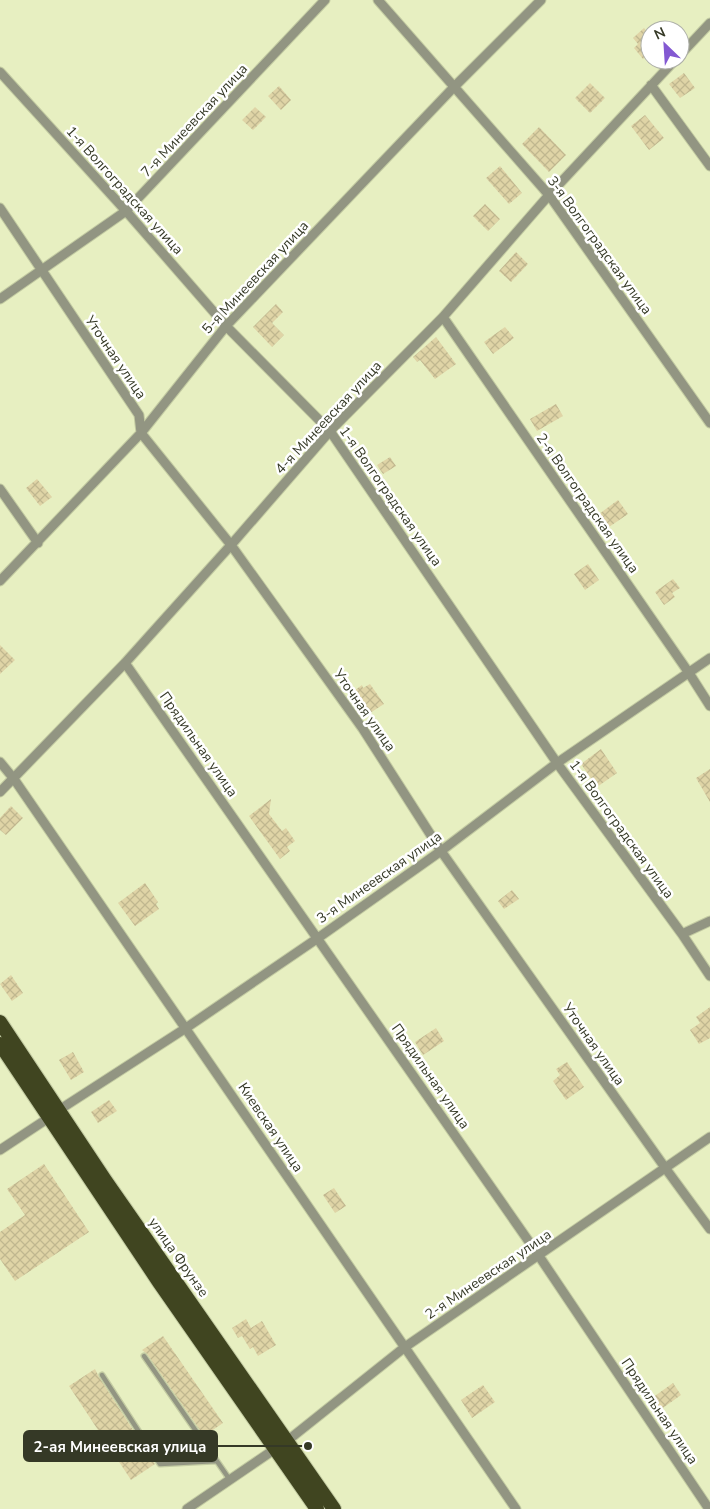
<svg xmlns="http://www.w3.org/2000/svg" width="710" height="1509" font-family="'Nunito Sans',sans-serif">
<defs>
<pattern id="building-cross-hatch" width="8" height="8" patternUnits="userSpaceOnUse" patternTransform="scale(1.25)"><rect width="8" height="8" fill="#dfd4a6"/><path d="M0 0l8 8M0 8l8-8" fill="none" stroke="#c0b78f"/></pattern>
</defs>
<rect width="100%" height="100%" fill="#e7efc1"/>
<!-- building -->
<path fill="url(#building-cross-hatch)" d="M644,28L650,35V53L643,59L634,48L638,44L633,38Z
M684,73L695,88L680,98L669,84Z
M590,83L605,98L590,113L575,98Z
M279,86L291,100L281,110L268,96Z
M255,107L266,117L253,130L242,120Z
M645,115L664,138L649,150L631,126Z
M539,127L566,155L549,172L522,144Z
M500,166L522,193L509,204L486,178Z
M485,204L500,219L488,231L473,216Z
M516,252L528,264L511,282L499,271Z
M276,304L283,312L272,323L284,335L272,347L253,327Z
M505,327L514,338L493,354L484,342Z
M436,337L456,364L435,379L420,360L417,362L413,357Z
M556,404L563,416L537,431L530,419Z
M390,457L396,466L383,474L377,465Z
M37,479L52,497L40,506L26,488Z
M618,500L628,514L609,527L599,514Z
M588,564L599,580L585,590L574,574Z
M673,579L680,588L672,593L675,597L664,605L655,592Z
M0,645L15,660L0,674Z
M370,684L384,704L370,713L360,698L356,701L351,693L362,685L363,688Z
M601,749L617,773L597,787L581,764Z
M710,769V802L696,778Z
M271,799L269,814L282,831L286,828L295,841L287,847L290,851L280,859L249,816Z
M11,806L23,818L6,835L0,830V818Z
M145,883L158,902L156,904L159,909L135,926L118,903Z
M512,890L519,899L504,909L498,901Z
M11,975L23,993L12,1001L0,984Z
M710,1007V1038L699,1044L690,1030L700,1023L696,1017Z
M436,1028L444,1041L423,1055L415,1042Z
M73,1052L84,1072L71,1080L59,1060Z
M567,1062L584,1087L566,1100L553,1081L560,1075L556,1069Z
M109,1100L117,1111L98,1123L91,1112Z
M44,1164L89,1232L15,1281L0,1259V1232L25,1215L7,1189Z
M334,1188L346,1206L335,1213L323,1195Z
M246,1319L251,1328L262,1321L276,1345L258,1356L253,1347L250,1349L242,1336L238,1338L232,1328Z
M163,1336L223,1423L204,1436L147,1354L142,1350Z
M95,1369L99,1377L155,1464L131,1480L69,1386Z
M673,1383L681,1395L660,1410L652,1398Z
M483,1385L495,1402L472,1418L461,1400Z"/>
<g fill="none" stroke-linecap="round" stroke-linejoin="round">
<defs>
<path id="service" d="M144,1356L230,1480
M102,1375L160,1464L216,1461"/>
<path id="minor" d="M378,0L549,195L710,423
M680,55L710,23
M0,72L126,211L226,326L330,431L557,763L682,934L710,976
M651,85L710,166
M0,208L139,415L141,433L231,545L363,729L441,851L666,1169L710,1229
M0,299L126,211L325,0
M443,317L689,673L710,706
M0,489L38,543
M0,581L141,433L226,326L453,88L541,0
M125,663L539,1256L709,1509
M0,762L14,779L516,1509
M0,792L125,663L231,545L330,431L443,317L549,195L675,60
M682,934L710,921
M59,1110L186,1028L318,938L441,851L557,763L710,658
M0,1150L50,1117
M287,1441L405,1347L710,1137
M187,1509L275,1449"/>
<path id="trunk" d="M0,1022L105,1180L334,1509
M0,1044L159,1282L317,1509"/>
</defs>
<!-- service casing -->
<use href="#service" stroke="#c3cba2" stroke-width="7"/>
<!-- minor casing -->
<use href="#minor" stroke="#c3cba2" stroke-width="11"/>
<!-- trunk casing -->
<use href="#trunk" stroke="#c3cba2" stroke-width="16"/>
<!-- service -->
<use href="#service" stroke="#929582" stroke-width="4.5"/>
<!-- minor -->
<use href="#minor" stroke="#929582" stroke-width="9"/>
<!-- trunk -->
<use href="#trunk" stroke="#404520" stroke-width="14"/>
</g>
<g text-anchor="middle" stroke-width="5" stroke-linejoin="round" paint-order="stroke">
<!-- street labels -->
<g font-size="14" fill="#353926" stroke="#fff">
<text transform="translate(194 120) rotate(-47)" y="5">7-я Минеевская улица</text>
<text transform="translate(125 190) rotate(48)" y="5">1-я Волгоградская улица</text>
<text transform="translate(600 245) rotate(54)" y="5">3-я Волгоградская улица</text>
<text transform="translate(255 277) rotate(-47)" y="5">5-я Минеевская улица</text>
<text transform="translate(116 357) rotate(56)" y="5">Уточная улица</text>
<text transform="translate(328 417) rotate(-47)" y="5">4-я Минеевская улица</text>
<text transform="translate(391 496) rotate(55)" y="5">1-я Волгоградская улица</text>
<text transform="translate(588 503) rotate(55)" y="5">2-я Волгоградская улица</text>
<text transform="translate(365 710) rotate(55)" y="5">Уточная улица</text>
<text transform="translate(199 744) rotate(55)" y="5">Прядильная улица</text>
<text transform="translate(622 829) rotate(54)" y="5">1-я Волгоградская улица</text>
<text transform="translate(379 877) rotate(-35)" y="5">3-я Минеевская улица</text>
<text transform="translate(594 1044) rotate(55)" y="5">Уточная улица</text>
<text transform="translate(431 1076) rotate(55)" y="5">Прядильная улица</text>
<text transform="translate(271 1127) rotate(56)" y="5">Киевская улица</text>
<text transform="translate(179 1257) rotate(55)" y="5">улица Фрунзе</text>
<text transform="translate(488 1274) rotate(-34)" y="5">2-я Минеевская улица</text>
<text transform="translate(660 1411) rotate(56)" y="5">Прядильная улица</text>
</g>
</g>
<!-- callouts -->
<path fill="none" stroke="#353926" stroke-width="2" d="M308 1446L217 1446"/>
<circle fill="#353926" stroke="#fff" stroke-width="2" cx="308" cy="1446" r="5"/>
<rect fill="#353926" stroke="#353926" stroke-width="2" x="24" y="1431" width="193" height="30" rx="5"/>
<g font-size="15" text-anchor="middle" font-weight="bold" fill="#fff">
<text x="120" y="1452">2-ая Минеевская улица</text>
</g>
<!-- north arrow -->
<g transform="translate(665 45) rotate(335)"><circle r="24" fill="#ffffff" stroke="#aeb0a8"/>
<path d="M0-4L9 19L0 12L-9 19Z" fill="#8359d2"/>
<text y="-8" font-size="14" font-weight="bold" text-anchor="middle" fill="#353926">N</text>
</g>
</svg>
